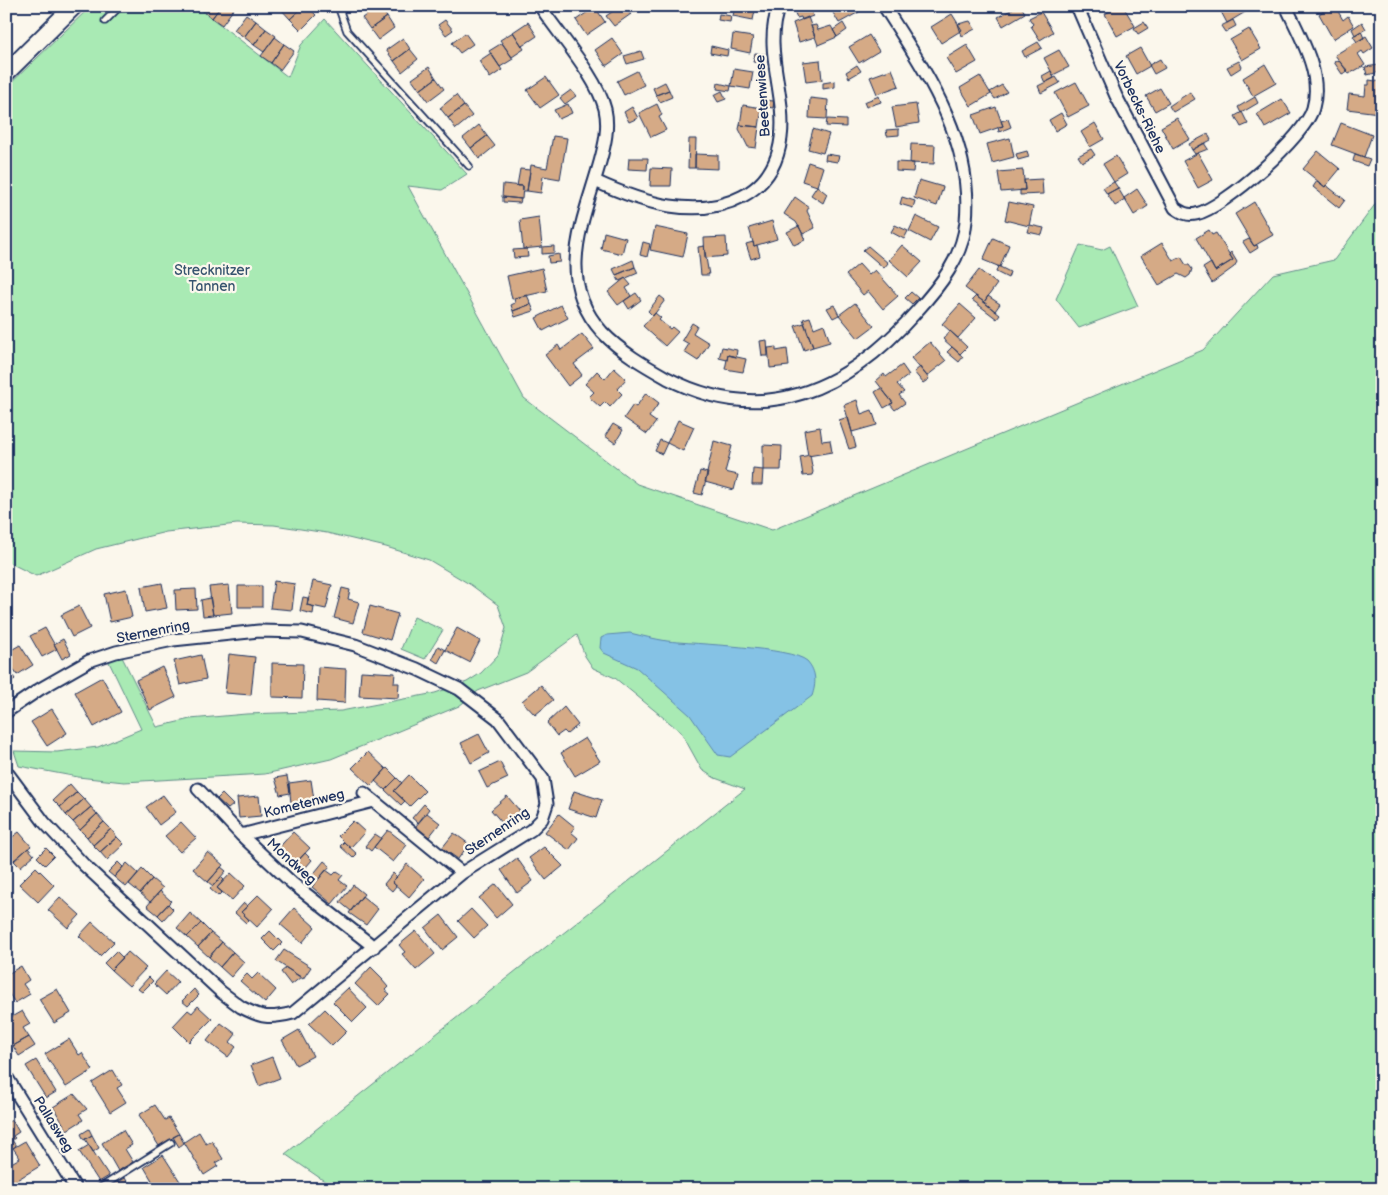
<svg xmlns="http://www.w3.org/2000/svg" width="1388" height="1195" font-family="'Balsamiq Sans',sans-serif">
<rect width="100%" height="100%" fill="#fbf7ec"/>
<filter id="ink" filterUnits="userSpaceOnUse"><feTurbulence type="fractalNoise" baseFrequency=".02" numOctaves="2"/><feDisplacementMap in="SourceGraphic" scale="10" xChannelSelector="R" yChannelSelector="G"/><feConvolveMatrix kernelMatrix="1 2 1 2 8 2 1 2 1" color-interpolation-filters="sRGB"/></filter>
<g filter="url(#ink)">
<!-- green -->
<path fill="#a9eab4" stroke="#628c89" d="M91,6H196L288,77L301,45L325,19L467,174L442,190L408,186L524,398L637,484L772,530L1203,350L1273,274L1334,260L1382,195V1189H336L285,1154L745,789L715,778L702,770L681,732L615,678L593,668L585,656L577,635L526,672L478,691L459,706L331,759L265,774L124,782L78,777L19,766L14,751L57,752L98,747L141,729L108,660L121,655L157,727L190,719L246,714L341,711L435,693L467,682L481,673L498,655L506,628L498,605L471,585L429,560L386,547L327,533L274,525L237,524L166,532L96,549L36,576L6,561V88Z
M1080,245L1102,250L1110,246L1138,306L1079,328L1056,299Z
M414,617L443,630L425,659L401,649Z"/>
<!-- water -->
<path fill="#85c2e5" stroke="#5b87af" d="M630,633C642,636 655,639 667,641C693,644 791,647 807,661C817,672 816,684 812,696L730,757L718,755L690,715L637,668L604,653L600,648L601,638L607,635Z"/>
<!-- building -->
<path fill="#d5aa86" stroke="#1b2f5e" d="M206,6H221L212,18L203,11Z
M221,6L235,7L222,25L212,18Z
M282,6H304L290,19L280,8Z
M304,6H307L316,15L301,30L290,19Z
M379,6L387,17L370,29L362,18Z
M735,6H756L753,20L733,16Z
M797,6H809L813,16L802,20L801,17L797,18L793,8Z
M829,6H856L859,12L839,23Z
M1018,6H1021L1025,13L1003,26L998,17Z
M1118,6H1123L1135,26L1117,36L1105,14Z
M1218,6H1244L1247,11L1227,23Z
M1331,6H1335L1343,20L1348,16L1354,26L1333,39L1319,14Z
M595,7L605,22L586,35L576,20Z
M619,7L631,14L614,26L606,16Z
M1041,12L1053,32L1040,40L1031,26L1033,24L1029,18Z
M246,14L256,21L244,37L234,30Z
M719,14L731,16L730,22L718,20Z
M952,14L962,30L941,43L931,27Z
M387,17L394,28L378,40L370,29Z
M808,17L815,37L799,42L793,23Z
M445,20L453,30L446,35L438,25Z
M1233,20L1236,26L1225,32L1221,26Z
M256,21L266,29L254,45L244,37Z
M970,21L975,29L962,36L958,24Z
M528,22L537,36L522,46L513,32Z
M1144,22L1148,28L1138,34L1134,28Z
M1362,22L1366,29L1355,35L1352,29Z
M843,23L847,30L837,37L833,30Z
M816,25L818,30L831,26L837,37L818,45L811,26Z
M266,29L276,36L264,52L254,45Z
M1249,29L1261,49L1242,60L1230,40Z
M1361,31L1364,38L1357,42L1353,36Z
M513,32L524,49L512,57L500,40Z
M465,33L473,44L460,53L452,43Z
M733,34L753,37L750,53L731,49Z
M869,35L879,51L859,63L849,47Z
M1366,36L1373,48L1364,54L1362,51L1358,54L1365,65L1349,74L1335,55Z
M275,37L284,44L271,63L261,56Z
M403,38L410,49L394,61L386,50Z
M612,38L623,54L606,66L595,50Z
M1038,42L1042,48L1025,57L1022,51Z
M502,43L513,59L500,67L489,51Z
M284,44L294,51L280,70L271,63Z
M967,45L977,62L956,74L946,58Z
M711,46L728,50L727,56L710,53Z
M1140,48L1150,66L1136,74L1126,56Z
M410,49L418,59L402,72L394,61Z
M1059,50L1069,67L1053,75L1044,58Z
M641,51L644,59L627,64L624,56Z
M491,53L502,70L490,78L479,61Z
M755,53L765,54L763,63L753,62Z
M1160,59L1165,68L1154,74L1149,65Z
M820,60L822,80L806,82L803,62Z
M1338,60L1348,71L1342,74L1334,62Z
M1239,61L1242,67L1231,74L1227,67Z
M1265,64L1276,83L1253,96L1243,78Z
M857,65L861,71L849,78L846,72Z
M1379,65L1380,72L1367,75L1365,67Z
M429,67L436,78L420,90L412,79Z
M734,69L753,72L750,89L731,86Z
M892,69L899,86L877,94L870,77Z
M637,71L644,85L624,95L617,81Z
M1051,71L1054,78L1045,83L1042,76Z
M980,76L991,94L971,106L960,88Z
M546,77L559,95L540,108L527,90Z
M1056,77L1060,83L1041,93L1038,86Z
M436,78L444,89L428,101L420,90Z
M1369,80L1382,82L1379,113L1347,109L1349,94L1365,96L1366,85H1369Z
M835,81V87L823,89V83Z
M665,82L669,90L656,95L653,88Z
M1076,82L1089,106L1068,117L1055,93Z
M718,83L731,86L730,91L717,89Z
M1002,85L1007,92L995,99L990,92Z
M1160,88L1169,103L1155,111L1146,96Z
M571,90L576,96L565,104L560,98Z
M669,90L672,97L660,102L656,95Z
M722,91L726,99L718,102L714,95Z
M1190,92L1195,99L1173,112L1169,106Z
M456,95L464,106L448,118L440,108Z
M879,96L881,102L866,107L864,102Z
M1255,97L1258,103L1241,113L1238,107Z
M810,98L828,100L827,119L809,118Z
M1282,99L1291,113L1265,128L1257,114Z
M763,100L774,101L773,108L762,106Z
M568,104L572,113L559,119L554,110Z
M657,104L662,115L659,117L666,130L651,137L639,113Z
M916,104L919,123L896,127L892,107Z
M743,105L762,108L759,127L740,125Z
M464,106L472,116L456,129L448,118Z
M632,107L638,118L629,122L624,112Z
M996,107L1003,126L980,134L973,115Z
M1242,112L1248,124L1241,127L1235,116Z
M1061,113L1067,124L1055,131L1049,120Z
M1177,118L1190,139L1173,149L1161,127Z
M827,119L846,120V127L826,126Z
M1008,119L1011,127L999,132L998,127L1003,126L1001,121Z
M1095,123L1104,139L1090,147L1081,132Z
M1341,123L1372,135L1364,157L1332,145Z
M479,125L487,136L471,148L463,138Z
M740,125L759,127L756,148L748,147L739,129Z
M813,129L829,134L823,153L808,149Z
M899,129V135L887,136L886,130Z
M1208,134L1211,140L1192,150L1189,144Z
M487,136L495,146L479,159L471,148Z
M553,136L567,138L560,179L543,176L541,193L527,191L531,165L547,168Z
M1010,138L1014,157L992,163L987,144Z
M689,139H696L695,168H688Z
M1204,143L1208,149L1195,154L1192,150Z
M911,144L935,145L934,164L910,163Z
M1091,149L1095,155L1082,162L1078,156Z
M1027,151L1029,157L1018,160L1016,154Z
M1318,151L1340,169L1325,187L1303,169Z
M1198,153L1213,180L1198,188L1183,161Z
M695,154L718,155V169L695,168Z
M826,154L839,156L837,162L825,160Z
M1355,154L1370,159L1367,166L1353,161Z
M1116,156L1127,174L1114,182L1103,164Z
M629,158H648L647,170L628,169Z
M808,162L823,167L817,186L802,181Z
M896,162L914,163L913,172L896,171Z
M651,168L672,169L671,186H650Z
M520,169L530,170L527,191H523V186H517Z
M1023,170L1025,190L1001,192L998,172Z
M1042,179L1043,194L1020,195V190H1025L1024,180Z
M919,180L943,187L937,206L914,198Z
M1317,181L1325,187L1326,185L1345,200L1339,208L1313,187Z
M1114,182L1118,188L1107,194L1103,188Z
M503,184L523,186L522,199L502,197Z
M817,186L827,194L823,203L811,195Z
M1118,188L1125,200L1115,206L1107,194Z
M1137,189L1148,206L1134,215L1124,198Z
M503,197L521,199L520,203L503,202Z
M795,197L809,207L807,211L815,228L803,234L796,222L784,214Z
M902,197L915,201L913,208L900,204Z
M1009,202L1033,207L1029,226L1005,220Z
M1254,202L1273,235L1254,246L1235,214Z
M916,216L938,227L930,242L909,231Z
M539,217L542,247L523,249L520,220Z
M772,221L777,239L754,246L749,228Z
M895,225L908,231L904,239L891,232Z
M1030,225L1044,228L1042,235L1028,232Z
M799,226L805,240L794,245L787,232Z
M655,227L688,234L683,257L650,250Z
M1209,230L1212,235L1216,233L1233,260L1215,271L1196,238Z
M604,232L626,238L622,254L601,249Z
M726,237L727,256L705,258L704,238Z
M993,238L1009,245L1000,267L983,260Z
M1249,239L1254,246L1257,245L1258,248L1250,253L1243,242Z
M643,242L650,244L647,257L640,255Z
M753,242L754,246L757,245L760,256L751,259L746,244Z
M1162,243L1173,261L1181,257L1186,265H1189L1192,269L1190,275L1186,278L1178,274L1159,285L1141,256Z
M902,245L922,262L908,277L889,260Z
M554,246V253L542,254V247Z
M704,246L709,275H701L698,247Z
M868,246L888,263L884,268L863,250Z
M527,249L528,257L514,258L513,250Z
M1231,252L1237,262L1234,267L1212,283L1203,268L1211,263L1215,271L1233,260L1229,254Z
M559,254L560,262L549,263L548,256Z
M633,260L635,267L616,275L613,269Z
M859,264L869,275L875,270L898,296L883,309L868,291L863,295L846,275Z
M998,266L1010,272L1008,278L996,272Z
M635,267L638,273L619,281L616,275Z
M542,268L547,291L512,299L507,276Z
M979,270L997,284L984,302L965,288Z
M625,278L631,285L626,288L631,296L618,305L608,292Z
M911,292L918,298L912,304L905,298Z
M636,293L641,300L629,309L624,301Z
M527,295L531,304L513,311L511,305L515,303L514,298Z
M660,296L665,300L653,316L648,311Z
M976,296L1000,315L997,319L972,300Z
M988,296L1000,304L995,311L984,302Z
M855,303L874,326L858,338L839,315Z
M531,304L534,311L515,317L513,311Z
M960,304L976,318L958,338L942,324Z
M561,305L568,318L543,331L536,318Z
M834,305L839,315L833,318L827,308Z
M655,313L661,318L659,320L670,329L672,327L678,332L665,346L643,326Z
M810,317L814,328L824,324L830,342L813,347L803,319Z
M692,323L697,326L693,333L709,343L698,361L684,352L689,344L682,340Z
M804,323L813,347L804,350L795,326Z
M950,331L967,347L960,354L943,339Z
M582,334L594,349L574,364L582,375L568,386L545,355L558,345L561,350Z
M767,340L768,356H762L760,341Z
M930,342L946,361L927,376L911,358Z
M722,347L737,350L736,357L728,355L727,360L719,358Z
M776,347V351L787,349L789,366L770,368L768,348Z
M952,347L963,357L959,362L947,352Z
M728,355L746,359L743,372L725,369Z
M902,365L909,375L897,384L904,392L899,395L905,403L895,410L890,404L893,403L876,381L884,374L886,377Z
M920,367L929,379L923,383L914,372Z
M614,368L626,379L617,389L622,394L610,407L605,402L600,407L589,397L594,392L585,384L597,371L605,379Z
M881,388L893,403L884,408L875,392Z
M646,393L659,403L649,417L656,422L647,434L624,418L633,405L636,407Z
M857,400L861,414L872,410L877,425L852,432L844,405Z
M848,417L856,447L849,449L839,420Z
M678,420L694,427L683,451L667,443Z
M613,424L623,430L615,443L605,436Z
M820,427L822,441L830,440L832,452L808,456L804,430Z
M660,440L667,443L662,454L655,451Z
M714,441L732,446L725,472L738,475L734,490L705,482Z
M763,445L782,446L781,470H763Z
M810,455L813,472L812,475L803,476L800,457Z
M753,469L763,470L762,485H752Z
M700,471L708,473L702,495L694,493Z
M274,581L295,584L292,610L270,608Z
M313,581L332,585L326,609L307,605Z
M162,583L167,608L145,612L141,587Z
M229,585L232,613L213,615L209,587Z
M238,586H262V607H238Z
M342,588L350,590L348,599L359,602L353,623L334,618Z
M126,589L132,617L110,622L104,594Z
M196,589L197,609L176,610L175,590Z
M303,597L308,598L307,605L314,607L313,614L300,611Z
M210,598L213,615L203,616L201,600Z
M79,606L90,628L72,637L61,615Z
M370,606L398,614L390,640L363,632Z
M45,628L57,649L42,657L30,636Z
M457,628L480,641L469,662L445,650Z
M63,639L71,654L62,659L54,644Z
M20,645L33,665L17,675L6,658V653Z
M438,646L445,650L438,663L432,659Z
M229,654L255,657L251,695L225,693Z
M201,655L206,679L180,685L174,661Z
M272,663L303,664L302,698L272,697Z
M162,667L176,697L150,710L136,680Z
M318,667L346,669L345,703L317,701Z
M7,668L15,679L9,683L6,679Z
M361,671L395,673L394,683H399L398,698L359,696Z
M102,677L121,712L94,727L75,692Z
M541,685L553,700L535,715L522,701Z
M564,707L578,725L567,734L564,731L557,736L547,723Z
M52,709L67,733L47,746L31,722Z
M479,734L489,753L471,763L461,743Z
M585,738L600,761L575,776L561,753Z
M368,752L386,769L371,786L352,768Z
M500,762L508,778L487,788L479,772Z
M387,768L397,778L385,790L375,781Z
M409,775L425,791L410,806L394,791Z
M287,776L290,793L280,795L275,778Z
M397,778L402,783L394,791L405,801L401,805L385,790Z
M311,780L314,800L291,803L289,783Z
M70,784L77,792L60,807L53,800Z
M574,791L602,800L596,818L568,809Z
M77,792L84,799L66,815L60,807Z
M222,794L233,805L228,809L217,799Z
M163,795L176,812L159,825L146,807Z
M259,796L261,816L239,818L237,798Z
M507,796L520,811L504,825L491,810Z
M84,799L91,807L73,822L66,815Z
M424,804L429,809L418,823L412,818Z
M91,807L97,814L80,830L73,822Z
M427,813L440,823L429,837L415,827Z
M97,814L104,822L87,837L80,830Z
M559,814L575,827L571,832L578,838L569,850L545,832Z
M353,821L365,832L350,848L338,836Z
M104,822L111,829L93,845L87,837Z
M181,822L196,838L180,852L165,836Z
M111,829L117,837L100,852L93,845Z
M388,830L407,845L393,862L374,847Z
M19,832L31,846L9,864L6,861V842Z
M293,832L310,848L292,867L275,852Z
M454,833L469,844L458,859L442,848Z
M375,834L381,838L371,851L365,846Z
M117,837L124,844L107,860L100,852Z
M344,842L357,854L353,858L340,846Z
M544,847L563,866L546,880L529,858Z
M28,848L34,855L20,867L14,861Z
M46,848L54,856L45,865L37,857Z
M208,852L223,865L208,882L193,869Z
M305,853L312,860L301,873L293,866Z
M517,858L533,881L517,893L501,870Z
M324,861L330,866L317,881L311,877Z
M118,862L123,867L114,877L108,872Z
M127,863L138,873L126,887L114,877Z
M407,864L424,879L409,897L392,882Z
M36,867L54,885L38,902L19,884Z
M221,867L226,871L213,886L208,882Z
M142,869L152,879L140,893L129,884Z
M326,870L333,875L337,871L343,875L339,880L347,886L332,904L312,887Z
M231,873L245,886L232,900L217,888Z
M393,873L397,877L392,882L396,886L392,891L384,884Z
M221,877L224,880L217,888L222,892L218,896L210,889Z
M152,879L163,888L150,902L140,893Z
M496,884L512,904L496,918L479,898Z
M353,885L364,894L351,911L340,902Z
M160,891L171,901L158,915L147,906Z
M258,895L273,909L257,927L241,912Z
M362,896L378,909L366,925L349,913Z
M60,897L80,915L68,928L48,910Z
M244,903L248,906L241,912L249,920L246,923L235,913Z
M168,904L173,909L163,920L158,915Z
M294,908L315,927L302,943L280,924Z
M471,909L487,926L474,938L458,921Z
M190,913L201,923L187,937L177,928Z
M441,915L458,937L442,950L425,928Z
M92,922L114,942L100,956L79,936Z
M201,923L211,933L198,947L187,937Z
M270,931L282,943L274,951L262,939Z
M416,931L435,954L416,970L402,954L405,952L399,945Z
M211,933L222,942L209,957L198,947Z
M222,942L233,952L220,967L209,957Z
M284,950L311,967L303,979L276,961Z
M116,951L123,958L111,970L104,963Z
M128,952L146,968L129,986L111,970Z
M233,952L244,962L231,977L220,967Z
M21,966L29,980L23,984L30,994L15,1003L6,989V975Z
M371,967L383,979L382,980L388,987L385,990L390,994L378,1006L355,984Z
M286,968L301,977L291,985L281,972Z
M166,971L178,982L166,995L154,984Z
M258,973L276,990L265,1003L240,981L247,974L252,979Z
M149,977L153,981L142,992L138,989Z
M348,988L367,1008L353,1022L333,1002Z
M57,989L71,1013L54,1023L39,999Z
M194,989L199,995L188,1006L182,1001Z
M198,1006L212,1019L189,1042L173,1026L188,1010L192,1013Z
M325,1009L347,1031L332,1046L309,1024Z
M22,1011L30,1024L23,1028L29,1037L13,1046L6,1035V1020Z
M221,1023L236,1034L230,1042L236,1047L228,1057L207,1041Z
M299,1030L313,1056L296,1065L282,1040Z
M29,1037L35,1046L19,1056L13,1046Z
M69,1039L79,1055L82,1053L93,1070L66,1087L45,1054Z
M272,1057L280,1078L259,1086L251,1065Z
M36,1060L56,1092L46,1098L26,1066Z
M113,1070L122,1085L117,1088L126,1102L110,1112L92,1083Z
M74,1094L87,1109L79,1114L83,1120L67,1130L53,1107Z
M155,1105L165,1120L169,1118L179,1134L159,1146L139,1115Z
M12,1120L19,1132L13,1136L15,1138L12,1140L16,1146L6,1152V1123Z
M89,1129L92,1135L84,1140L81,1134Z
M123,1130L132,1145L125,1149L133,1162L118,1171L102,1143Z
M199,1132L206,1144L212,1141L223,1159L216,1163L218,1166L204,1175L184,1142Z
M179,1134L184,1143L179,1147L173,1137Z
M92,1135L99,1148L93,1152L85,1139Z
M25,1141L40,1166L10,1184L6,1178V1166L20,1158L13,1148Z
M89,1145L109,1176L99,1182L79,1151Z
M163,1155L183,1186L179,1189H157L144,1167Z
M125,1178L132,1189H108Z"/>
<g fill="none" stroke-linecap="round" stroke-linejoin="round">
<defs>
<path id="lane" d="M324,6L338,7
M338,6L347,31L469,166
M105,21L120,6
M98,1189L171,1143"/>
<path id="street" d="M540,6C559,35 597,77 605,109C609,127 605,144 600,162C584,220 554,279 602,332C621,352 644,365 667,378C765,429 848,389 916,312C940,286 963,257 966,221C974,140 925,71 884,6
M1077,6L1116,96L1175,208C1181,212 1187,216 1196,214C1224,208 1306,136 1313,108C1323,73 1300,37 1286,6
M595,181C619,192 644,202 670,206C722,214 774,195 781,138C787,94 762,49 779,6
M6,712L40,689L89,661L116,652L173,640L259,631L302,632L355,645L417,669L459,689L498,719L543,779L547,804L542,819L531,830L462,873L293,1013C269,1019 262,1018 241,1007L221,992L84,865L44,822L6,771
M198,789L241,835L292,883L374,947
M364,793L462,873
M241,835L374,801
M6,1076L76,1189"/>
<path id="secondary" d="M6,73L74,6"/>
</defs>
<!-- lane casing -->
<use href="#lane" stroke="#1b2f5e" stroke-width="9"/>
<!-- street casing -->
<use href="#street" stroke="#1b2f5e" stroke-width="15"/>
<!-- secondary casing -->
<use href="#secondary" stroke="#1b2f5e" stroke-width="20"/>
<!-- lane -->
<use href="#lane" stroke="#fbf7ec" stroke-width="5.5"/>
<!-- street -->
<use href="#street" stroke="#fbf7ec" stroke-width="11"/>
<!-- secondary -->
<use href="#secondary" stroke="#fbf7ec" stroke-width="16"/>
</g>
</g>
<g text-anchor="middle" stroke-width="4.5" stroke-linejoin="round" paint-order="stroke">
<!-- street labels -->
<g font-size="14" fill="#1b2f5e" stroke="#fbf7ec">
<text transform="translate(762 96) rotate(-94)" y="5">Beetenwiese</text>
<text transform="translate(1140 107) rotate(64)" y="5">Vorbecks-Riehe</text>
<text transform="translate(153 631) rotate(-11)" y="5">Sternenring</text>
<text transform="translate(304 803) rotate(-14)" y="5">Kometenweg</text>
<text transform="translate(497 831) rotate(-34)" y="5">Sternenring</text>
<text transform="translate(292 861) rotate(42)" y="5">Mondweg</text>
<text transform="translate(54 1124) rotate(58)" y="5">Pallasweg</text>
</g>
<!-- park labels -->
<g font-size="14" fill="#37546f" stroke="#fbf7ec">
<text x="212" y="275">Strecknitzer<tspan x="212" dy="16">Tannen</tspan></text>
</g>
</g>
<!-- margin -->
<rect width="1388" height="1195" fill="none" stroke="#fbf7ec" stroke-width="25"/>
<rect x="12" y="12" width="1363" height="1170" fill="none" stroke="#1b2f5e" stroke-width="2" filter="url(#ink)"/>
</svg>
